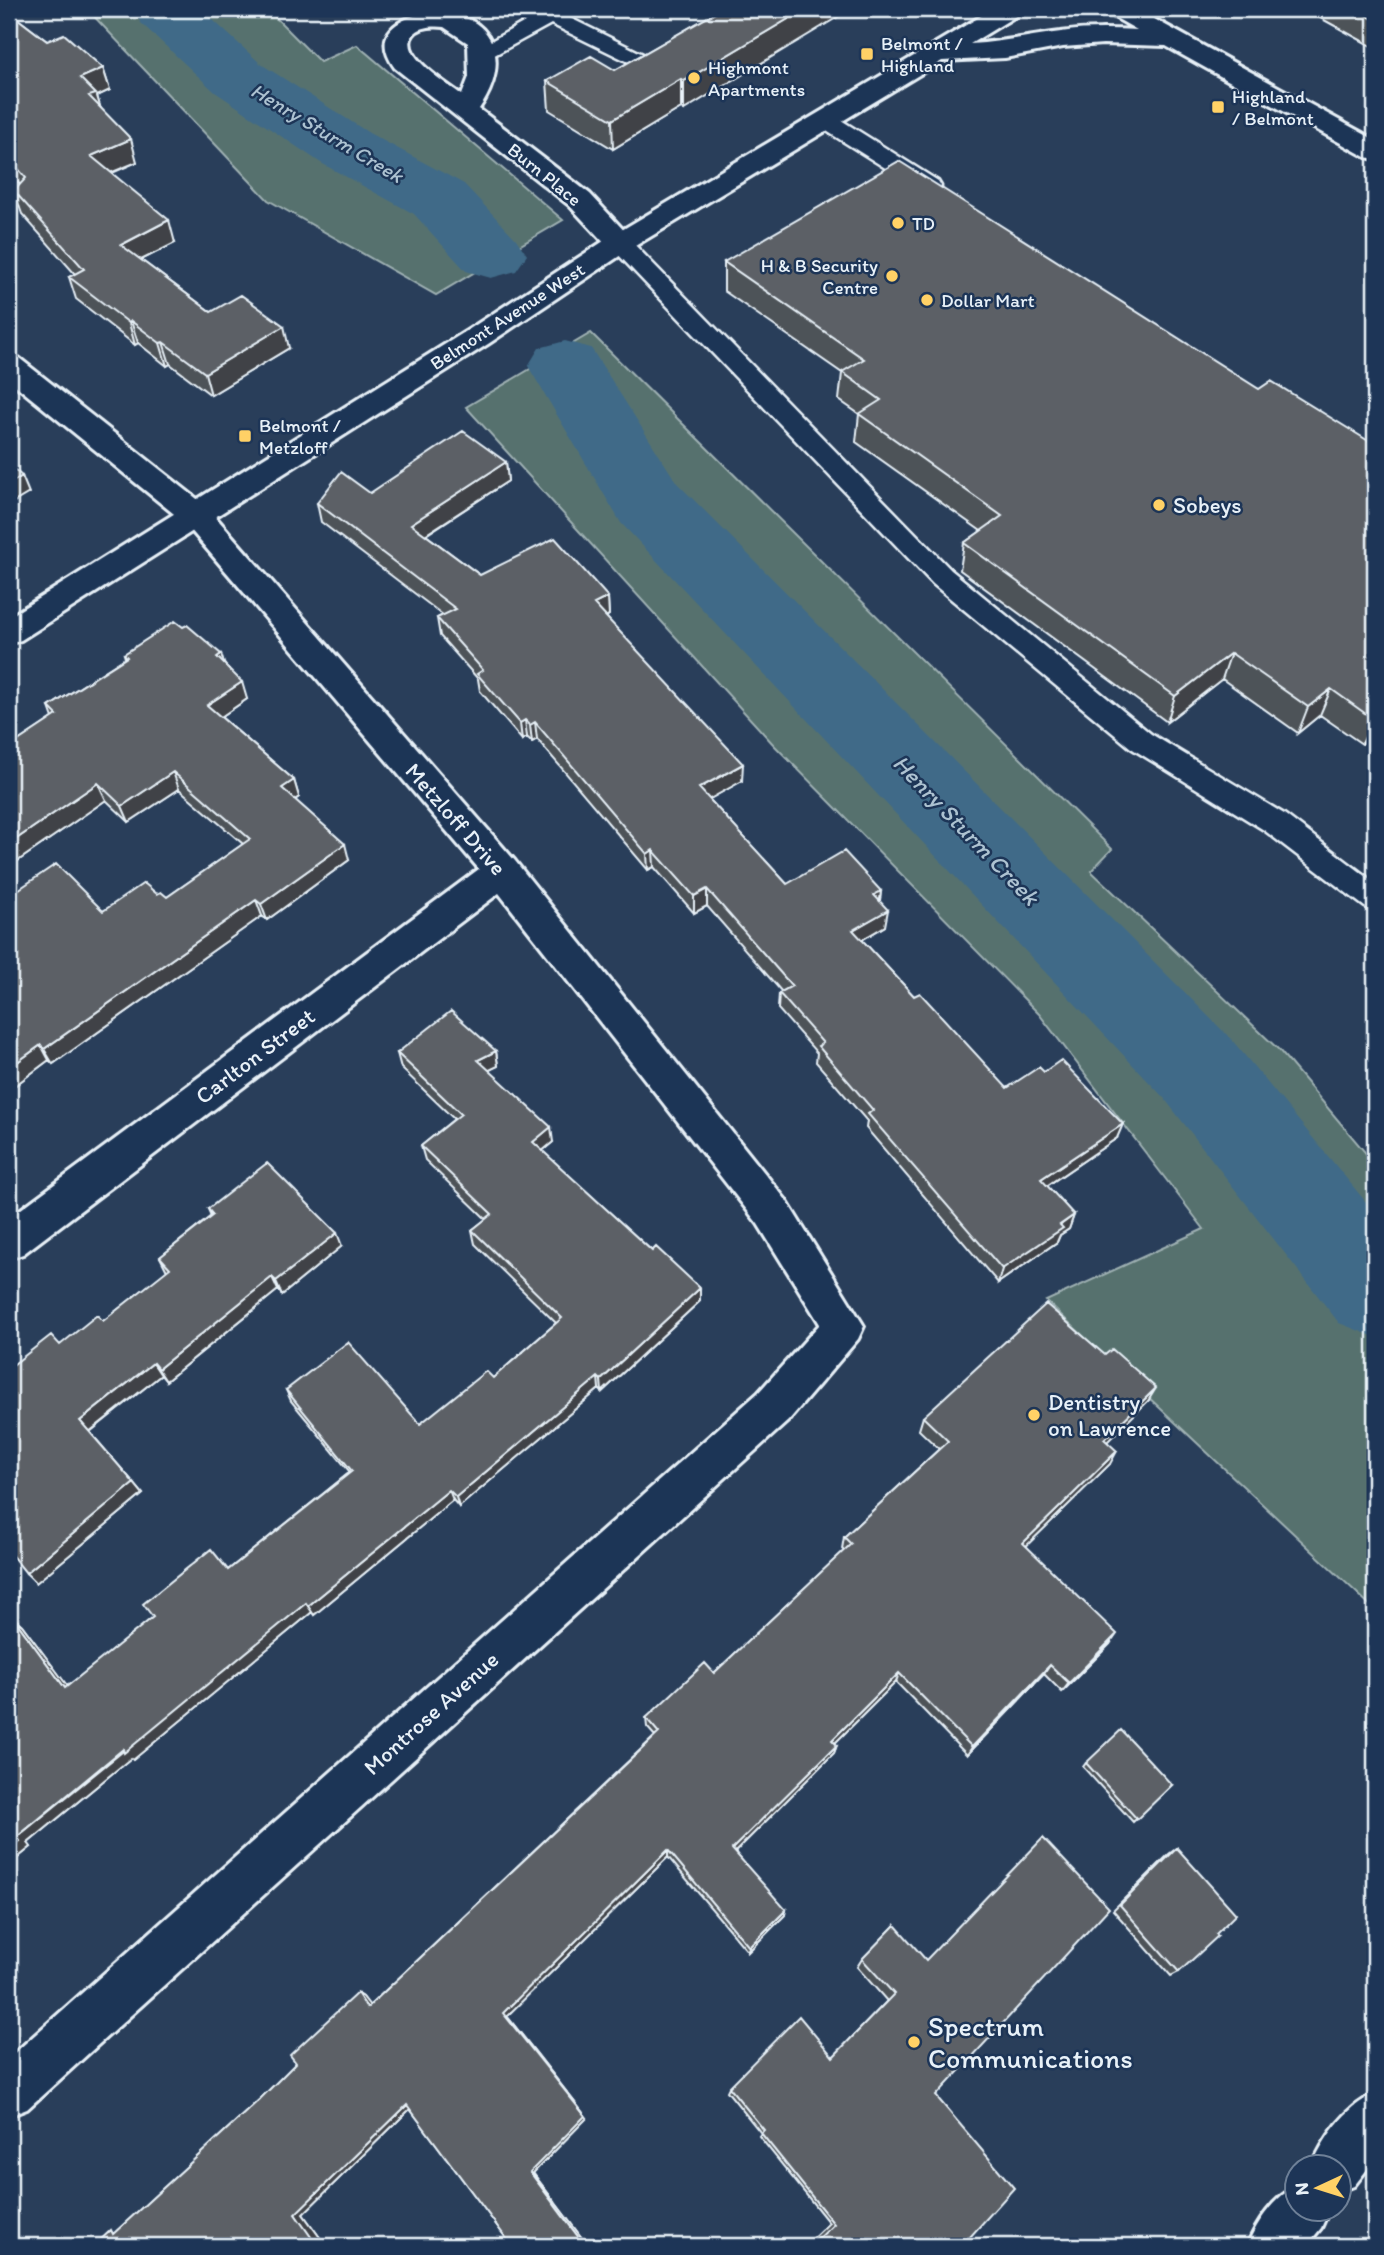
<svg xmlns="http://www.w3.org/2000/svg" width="1384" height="2255" font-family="Itim,sans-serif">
<rect width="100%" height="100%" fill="#293e5a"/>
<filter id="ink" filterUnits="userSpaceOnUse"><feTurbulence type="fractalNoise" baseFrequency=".0143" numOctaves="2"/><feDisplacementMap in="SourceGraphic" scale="14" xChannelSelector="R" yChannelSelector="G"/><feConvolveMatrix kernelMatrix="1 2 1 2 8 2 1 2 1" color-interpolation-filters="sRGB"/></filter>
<g filter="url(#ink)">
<!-- green -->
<path fill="#56716e" stroke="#9fb1b3" stroke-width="2" d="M87,9H267L320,62L357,45L563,220L436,295L268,200Z
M591,333L1112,849L1091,871L1279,1050L1375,1164V1610L1046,1301L1204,1229L1039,1014L774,745L466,407Z"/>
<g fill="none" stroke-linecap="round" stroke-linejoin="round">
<!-- river -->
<path fill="#406b88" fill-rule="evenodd" d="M132,9H201L261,64L369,133L464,184L516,239L527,255L516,271L491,278L466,271L414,214L321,163L215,92L141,23Z
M565,341L591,348L677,483L1232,1040L1375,1213V1337L1339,1323L1164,1098L621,523L528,366L539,348Z"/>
<defs>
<path id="lane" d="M548,9H573L566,16L653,59L657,63L653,67H639L551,24L489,58H475L471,54L475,50Z
M825,113L833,115L938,181L941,186L938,191H922L817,125L814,120L817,115Z
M620,236L628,238L951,570L1151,734L1284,814L1375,883V911L1365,907L1264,830L1131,748L933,584L612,248L609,243L612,238Z"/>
<path id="street" d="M432,12C494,11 513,61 479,109L590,194L630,237L634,243L630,249L620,252L610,249L570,206L395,68C370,33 399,17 432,12ZM444,27L468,43L469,77L462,95C449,85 398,55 413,35C420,26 434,26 444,27Z
M9,355L19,358L206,506L515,861L786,1200L864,1326L858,1339L788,1421L27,2109L9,2116V2058L758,1393L820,1324L758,1224L499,893L23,1254L9,1259V1218L479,869L184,522L9,380Z
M1375,2094V2159L1354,2186L1338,2192V2168H1311C1323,2139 1346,2106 1375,2094Z
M1296,2187V2210H1329L1321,2228L1306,2246H1247C1256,2224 1274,2196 1296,2187Z"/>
<path id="secondary" d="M993,9H1023L1019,14L970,44C1001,42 1030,36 1061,32C1087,28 1112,29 1137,30L1109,14L1105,9H1136L1375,140V159L1366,157L1166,46L1103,44L1063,47L1005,58L942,61L630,249L488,344L21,640L9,644V617L468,330L610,237Z"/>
</defs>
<!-- lane casing -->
<use href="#lane" stroke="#e8f1f8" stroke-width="5"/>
<!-- street casing -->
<use href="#street" stroke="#e8f1f8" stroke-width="6"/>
<!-- secondary casing -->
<use href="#secondary" stroke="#e8f1f8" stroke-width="6"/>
<!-- lane -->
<use href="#lane" fill="#1d3557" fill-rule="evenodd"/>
<!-- street -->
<use href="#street" fill="#1d3557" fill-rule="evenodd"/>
<!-- secondary -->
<use href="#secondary" fill="#1d3557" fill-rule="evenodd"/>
</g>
<!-- wall -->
<path fill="#4e5358" stroke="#e8f1f8" stroke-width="2" d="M722,9L684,110L681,108L613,149L549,110L547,81L615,70Z
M1304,9H1375V48Z
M9,12L47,41L103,68L110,90L97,96L100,107L137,162L112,173L175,243L141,260L211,312L289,348L211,395L170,364L167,366L138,343L135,345L76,299L69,277L75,274L22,214L14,191L20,185L9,172Z
M724,262L1259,389L1375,445V733L1362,744L1320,715L1298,733L1222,679L1167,722L960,570L964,543L981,531L856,442L859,414L839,400L842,373L724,291Z
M506,462L508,481L426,535L480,575L608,597L609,615L606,617L742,781L709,799L787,884L881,891L880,901L885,926L862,940L914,996L1007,1088L1117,1138L1047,1186L1074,1215L1069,1229L1060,1235L1057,1242L998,1283L866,1128L867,1121L816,1062L817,1053L778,1009L779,993L782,992L707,906L694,913L654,867L648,870L537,739L532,742L527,737L522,740L480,691L478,679L440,636L437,618L443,615L321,522L317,503L370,493Z
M124,654L224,664L247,699L221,717L294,780L299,797L295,800L349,860L267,920L262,916L53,1064L49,1060L9,1090V896L103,911L157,894L167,897L243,844L179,789L129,822L106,800L12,865L9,862V747L53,718L49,707L125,658Z
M496,1051L498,1066L489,1070L553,1142L542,1151L652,1251L700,1288V1301L602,1392L599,1389L459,1507L453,1500L314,1615L312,1612L133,1760L131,1758L28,1843L31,1847L9,1865V1619L12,1616L22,1625L67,1686L228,1570L350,1472L291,1401L286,1390L420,1424L493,1378L556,1323L475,1244L472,1230L486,1219L425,1160L421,1146L454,1119L401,1068L397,1053Z
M208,1209L342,1246L282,1295L278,1290L166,1381L161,1375L90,1432L143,1494L36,1583L60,1345L103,1321L167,1271L160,1257L211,1216Z
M1148,1401L1107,1441L1110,1464L1026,1546L1110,1644L1062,1692L1044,1674L967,1755L896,1682L835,1743L837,1745L834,1753L735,1852L785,1915L748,1952L668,1857L507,2016L587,2118L533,2173L588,2246H512L410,2109L303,2214L324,2243L118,2230L260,2099L296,2063L357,1993L363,1997L369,2006L655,1736L647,1727L646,1718L714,1673L844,1551L842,1549L844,1537L939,1449L919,1430L923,1417Z
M1086,1763L1172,1785L1133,1822L1083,1767Z
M1177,1848L1179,1972L1171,1976L1113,1910L1169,1854Z
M895,1925L936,2096L962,2246H805L829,2223L759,2136L761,2133L727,2091L729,2087L833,2057L887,2001L857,1967L862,1959Z"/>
<!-- shaded-wall -->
<path fill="#404347" stroke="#e8f1f8" stroke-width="2" d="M805,9H851L684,110V81Z
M103,68L110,90L97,96L103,116L96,119L80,78Z
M681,79V108L613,149L612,120Z
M131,139L137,162L98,178L91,156Z
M169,220L175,243L127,267L121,245Z
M131,321L138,343L135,345L129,323Z
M284,326L289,348L211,395L205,373Z
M163,342L170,364L167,366L160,343Z
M506,462L508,481L414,542L411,524Z
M22,476L29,493L9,505V484Z
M608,597L609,615L595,622L594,604Z
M1231,653L1222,679L1167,722L1175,696Z
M221,654L227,672L217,657Z
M242,682L247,699L212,723L207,705Z
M1331,689L1320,715L1298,733L1308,707Z
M1375,717V733L1362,744L1373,719Z
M525,720L527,737L522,740L520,723Z
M535,722L537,739L532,742L530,725Z
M743,764L742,781L699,805V788Z
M173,772L179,789L129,822L122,806Z
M294,780L299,797L287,805L282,788Z
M98,783L106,800L12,865L9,859V844Z
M345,844L349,860L267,920L261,904Z
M653,850L654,867L648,870L647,854Z
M707,889V906L694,913V896Z
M881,891L879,907L874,895Z
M256,900L262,916L53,1064L44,1049Z
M888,910L885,926L851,946L853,930Z
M41,1045L49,1060L9,1090V1068Z
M496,1051L498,1066L481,1074L478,1060Z
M1123,1124L1117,1138L1036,1193L1041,1179Z
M551,1127L553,1142L535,1157L533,1142Z
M1074,1215L1069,1229L1060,1235L1057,1242L998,1283L1002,1269Z
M337,1233L342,1246L282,1295L276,1281Z
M272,1277L278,1290L166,1381L158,1369Z
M700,1288V1301L602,1392L601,1380Z
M153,1363L161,1375L89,1432L80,1421Z
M598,1377L599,1389L459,1507L456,1497Z
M1156,1388L1148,1401L1098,1451L1104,1439Z
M1117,1451L1110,1464L1018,1554L1023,1543Z
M134,1483L143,1494L36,1583L26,1573Z
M449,1490L453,1500L314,1615L308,1606Z
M306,1603L312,1612L133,1760L131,1758L28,1843L31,1847L9,1865V1850L17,1837Z
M12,1616L22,1625L75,1696L65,1688Z
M1117,1634L1110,1644L1062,1692L1069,1683Z
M1050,1665L1044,1674L967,1755L972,1747Z
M899,1673L896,1682L830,1748L832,1740Z
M837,1745L834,1753L732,1855V1849Z
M668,1850V1857L507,2016L587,2118L533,2173L588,2246H585L530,2172L503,2013Z
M786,1910L785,1915L748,1952L749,1947Z
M357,1993L363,1997L374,2011L367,2008Z
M407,2105L412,2107L303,2214L324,2243L320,2246H314L295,2214Z"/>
<!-- building -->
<path fill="#5b6066" stroke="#e8f1f8" stroke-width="2" d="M722,9H805L684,81L681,79L612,120L547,81L591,56L615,70Z
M1355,9H1375V20Z
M9,12L47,41L64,34L103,68L80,78L96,94L89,96L131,139L91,156L169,220L121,245L211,312L241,295L284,326L205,373L163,342L160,343L131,321L129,323L69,277L84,269L14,191L26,178L9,158Z
M899,161L1259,389L1271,381L1375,445V717L1373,719L1331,689L1308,707L1231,653L1175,696L964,543L1002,516L859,414L881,400L842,372L864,359L724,262Z
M463,431L506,462L411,524L480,575L555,538L608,597L594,604L743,764L699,788L787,884L844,851L881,891L874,895L888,910L853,930L914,996L920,993L1007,1088L1039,1067L1044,1072L1061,1060L1123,1124L1041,1179L1074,1215L1060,1225L1063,1228L1002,1269L868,1114L873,1110L818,1046L823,1043L779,993L792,986L707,889L694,896L653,850L647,854L535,722L530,725L525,720L520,723L477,674L483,670L437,618L456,609L317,503L341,472L370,493Z
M9,465L22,476L9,484Z
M175,621L183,627L187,625L221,654L217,657L242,682L207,705L294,780L282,788L345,844L261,904L256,900L44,1049L41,1045L9,1068V896L56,864L103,911L144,883L157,894L161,892L167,897L250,839L173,772L122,806L98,783L9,844V747L57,715L49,707L127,657L124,654Z
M451,1011L496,1051L478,1060L551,1127L533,1142L652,1251L656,1247L700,1288L601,1380L598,1377L456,1497L449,1490L308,1606L306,1603L124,1753L123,1749L17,1837L20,1841L9,1850V1619L12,1616L65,1688L153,1617L143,1604L211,1549L228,1570L352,1471L286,1390L348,1342L420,1424L486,1371L493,1378L562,1318L472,1230L492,1214L421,1146L461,1114L397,1053Z
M267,1163L337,1233L276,1281L272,1277L158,1369L153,1363L80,1421L134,1483L26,1573L9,1552V1368L51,1335L60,1345L97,1315L103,1321L170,1268L160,1257L213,1215L208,1209Z
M1046,1304L1105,1355L1112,1349L1156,1388L1104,1439L1117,1451L1023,1543L1117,1634L1069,1683L1050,1665L972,1747L899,1673L832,1740L837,1745L732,1849L786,1910L749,1947L668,1850L503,2013L585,2116L530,2172L585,2246H512L407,2105L295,2214L316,2244L314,2246H94L111,2230L113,2234L260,2099L296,2063L290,2055L357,1993L367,2008L659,1733L646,1718L705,1663L714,1673L851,1544L844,1537L948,1441L923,1417Z
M1121,1730L1172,1785L1137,1819L1086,1763Z
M1043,1838L1109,1908L936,2096L1014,2188L962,2246H811L834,2224L761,2133L764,2130L729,2087L799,2016L833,2057L894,1994L862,1959L895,1925L926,1960Z
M1177,1848L1236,1914L1216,1934L1218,1936L1179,1972L1120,1905Z"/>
</g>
<!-- markers -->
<g fill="#ffd166" stroke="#1d3557" stroke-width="2.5">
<rect x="860" y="47" width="14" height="14" rx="3.5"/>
<circle cx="694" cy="78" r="7"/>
<rect x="1211" y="100" width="14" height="14" rx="3.5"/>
<circle cx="898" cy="223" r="7"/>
<circle cx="892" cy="276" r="7"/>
<circle cx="927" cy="300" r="7"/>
<rect x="238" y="429" width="14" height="14" rx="3.5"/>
<circle cx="1159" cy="505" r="7"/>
<circle cx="1034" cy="1415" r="7"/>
<circle cx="914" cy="2042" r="7"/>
</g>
<g text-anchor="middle" stroke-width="5" stroke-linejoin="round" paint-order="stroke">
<!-- far-poi labels -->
<g font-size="19" fill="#e8f1f8" stroke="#1d3557" text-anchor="start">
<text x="881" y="50">Belmont /<tspan x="881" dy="22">Highland</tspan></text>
<text x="708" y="74">Highmont<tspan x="708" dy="22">Apartments</tspan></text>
<text x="1232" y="103">Highland<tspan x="1232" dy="22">/ Belmont</tspan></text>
<text x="912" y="230">TD</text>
<text x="878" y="272" text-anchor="end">H &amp; B Security<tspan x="878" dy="22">Centre</tspan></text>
<text x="941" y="307">Dollar Mart</text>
<text x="259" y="432">Belmont /<tspan x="259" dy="22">Metzloff</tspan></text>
</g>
<!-- far-street labels -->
<g font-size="19" fill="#e8f1f8" stroke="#1d3557">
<text transform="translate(545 174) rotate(39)" y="7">Burn Place</text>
<text transform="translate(507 316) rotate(-33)" y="7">Belmont Avenue West</text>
</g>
<!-- far-water labels -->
<g font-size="21" font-style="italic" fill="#adc2d1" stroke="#1d3557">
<text transform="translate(327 133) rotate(31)" y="7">Henry Sturm Creek</text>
</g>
<!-- poi labels -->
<g font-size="23" fill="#e8f1f8" stroke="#1d3557" text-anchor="start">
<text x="1173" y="513">Sobeys</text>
<text x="1048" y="1410">Dentistry<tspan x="1048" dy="26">on Lawrence</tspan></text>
</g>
<!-- street labels -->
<g font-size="23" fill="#e8f1f8" stroke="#1d3557">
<text transform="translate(456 819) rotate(49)" y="8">Metzloff Drive</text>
<text transform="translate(255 1056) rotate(-37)" y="8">Carlton Street</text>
<text transform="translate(431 1713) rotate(-42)" y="8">Montrose Avenue</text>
</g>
<!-- water labels -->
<g font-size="24" font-style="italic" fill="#adc2d1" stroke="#1d3557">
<text transform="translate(966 830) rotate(46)" y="8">Henry Sturm Creek</text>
</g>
<!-- near-poi labels -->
<g font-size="28" fill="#e8f1f8" stroke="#1d3557" text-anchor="start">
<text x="928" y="2036">Spectrum<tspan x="928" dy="32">Communications</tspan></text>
</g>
</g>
<!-- margin -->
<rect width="1384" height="2255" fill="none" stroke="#1d3557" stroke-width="35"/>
<rect x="18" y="18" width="1349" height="2220" fill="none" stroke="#e8f1f8" stroke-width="2.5" filter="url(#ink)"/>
<!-- north arrow -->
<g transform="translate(1318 2188) rotate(266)"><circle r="33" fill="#1d3557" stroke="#6e8097" stroke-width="2"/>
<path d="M0-5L12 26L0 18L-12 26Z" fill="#ffd166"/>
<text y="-10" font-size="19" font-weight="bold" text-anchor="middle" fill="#e8f1f8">N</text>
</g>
</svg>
